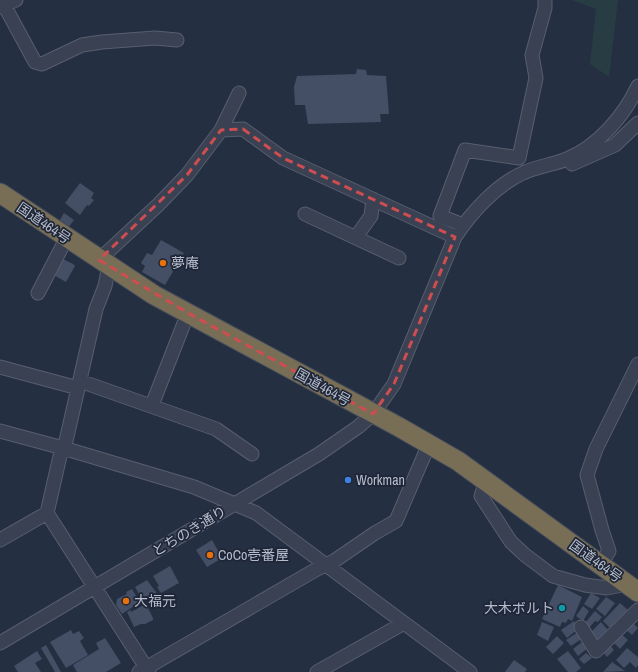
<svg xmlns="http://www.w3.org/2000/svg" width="638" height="672" font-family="'Archivo Narrow','Noto Sans JP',sans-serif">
<rect width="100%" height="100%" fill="#252f42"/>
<!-- green -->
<path fill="#273d43" d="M572,0H618L609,77L590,64L596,9Z"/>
<!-- building -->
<path fill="#444e64" d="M357,69L366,70L367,75L386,76L389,114H380L381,122L308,124L305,105H295L294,87L297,76L356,74Z
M80,183L94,193L91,198L94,200L89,206L87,205L80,215L65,203Z
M64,213L74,220L67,229L58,223Z
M161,240L184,253L165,285L142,272L145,266L141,263L147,253L152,255Z
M61,258L73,264L75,266L66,282L52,274Z
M212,540L222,558L207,567L196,550Z
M170,566L179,583L161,593L157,587L159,586L153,576Z
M147,580L158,595L148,600L147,599L143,601L135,587Z
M558,585L582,597L572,621L568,619L566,623L562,622L560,627L542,619Z
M132,589L141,604L138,605L137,604L122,614L116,605L117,599L127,594L126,592Z
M591,593L600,598L592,609L584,604Z
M606,597L615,603L605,616L596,609Z
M620,603L628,610L610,628L603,621Z
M146,604L153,618V620L145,624H141L134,627L127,612L131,610V612Z
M583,606L589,611L583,621L576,616Z
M595,611L602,617L598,622L595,621L589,628L584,624Z
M574,621L579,628L567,638L561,630Z
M631,621L638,628L632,635L624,628Z
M542,622L554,627L548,641L537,635Z
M601,622L608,630L597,642L589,634Z
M71,630L73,634L79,631L84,638L80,641L88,655L66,668L50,642Z
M578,632L583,638L571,646L566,640Z
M620,633L628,640L620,649L612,641Z
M557,636L564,643L553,654L546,647Z
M105,638L121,663L106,672H77L73,665L99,649L96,643Z
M582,642L588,648L578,656L573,649Z
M609,644L614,650L607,657L602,651Z
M46,645L61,672H55L41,648Z
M627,648L638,657V665L636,668L630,662L624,668L616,660Z
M37,651L42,659L35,663L41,672H18L14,666Z
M568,651L581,668L576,672H568L557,659Z
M586,653L592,658L584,664L579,659Z
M514,660L527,669L525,672H505Z
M612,662L625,671L603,672Z"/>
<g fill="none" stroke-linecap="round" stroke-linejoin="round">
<defs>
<path id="minor" d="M4,5L35,62L42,64L82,45L102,42L155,38L177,40
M0,7L16,0
M221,130L239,93
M572,164L615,145L638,123
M305,214L399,258
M463,225L440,216L465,150L519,158L536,78L532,55L545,8V0
M356,237L371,216L373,199
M99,260L158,205L187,175L221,130L243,129L283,158L455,237
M109,266L105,286L96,309L66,441L60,456L47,513L149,672
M38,293L63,245
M0,367L78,388
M80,381L216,429L252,454
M152,405L188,313
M0,431L63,448L194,487L256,513L470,672
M486,481L481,496L511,542L525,555L553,576L585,585L607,588L628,584
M0,540L47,513
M601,564L609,551L602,530L587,475L596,449L638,364
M581,627L596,651L638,610
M0,643L319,454L358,427L373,414L394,384L455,237C471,213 496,185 523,173C537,166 553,165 567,159C598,146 624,116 638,86
M139,672L317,569L334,561L375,533L396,521L429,444
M317,672L404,623"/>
<path id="highway" d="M0,193L154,295L399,427L458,461L638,592"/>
</defs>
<!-- minor casing -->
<use href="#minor" stroke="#575f6f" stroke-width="15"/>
<!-- highway casing -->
<use href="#highway" stroke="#444c5c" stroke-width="21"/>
<!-- minor -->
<use href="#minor" stroke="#394152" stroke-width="13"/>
<!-- highway -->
<use href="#highway" stroke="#786e56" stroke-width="19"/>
</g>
<!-- marked area -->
<path fill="none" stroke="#ce4d51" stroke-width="3" stroke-dasharray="8 5" stroke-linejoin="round" d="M243,129L283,158L455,237L394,384L373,414L188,313L99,260L187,175L221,130Z"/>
<!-- markers -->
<g fill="#e8710a" stroke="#1e2637" stroke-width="1.5">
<circle cx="163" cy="263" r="4"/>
<circle cx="210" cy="555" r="4"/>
<circle cx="126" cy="601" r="4"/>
</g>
<circle fill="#3f7fe0" stroke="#1e2637" stroke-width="1.5" cx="348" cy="480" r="4"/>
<circle fill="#0f9aa8" stroke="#1e2637" stroke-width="1.5" cx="562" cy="608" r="4"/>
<g text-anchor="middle" stroke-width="3.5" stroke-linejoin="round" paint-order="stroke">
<!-- street labels -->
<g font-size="14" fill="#b6bdcc" stroke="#1e2637">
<text transform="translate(44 223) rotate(34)" y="5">国道464号</text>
<text transform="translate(323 387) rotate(29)" y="5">国道464号</text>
<text transform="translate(189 531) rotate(-31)" y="5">とちのき通り</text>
<text transform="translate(596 561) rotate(36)" y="5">国道464号</text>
</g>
<!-- poi labels -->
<g font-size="14" fill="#b6bdcc" stroke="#1e2637" text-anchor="start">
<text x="171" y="268">夢庵</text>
<text x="356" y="485">Workman</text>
<text x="218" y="560">CoCo壱番屋</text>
<text x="134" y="606">大福元</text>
<text x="554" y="613" text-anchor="end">大木ボルト</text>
</g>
</g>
</svg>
